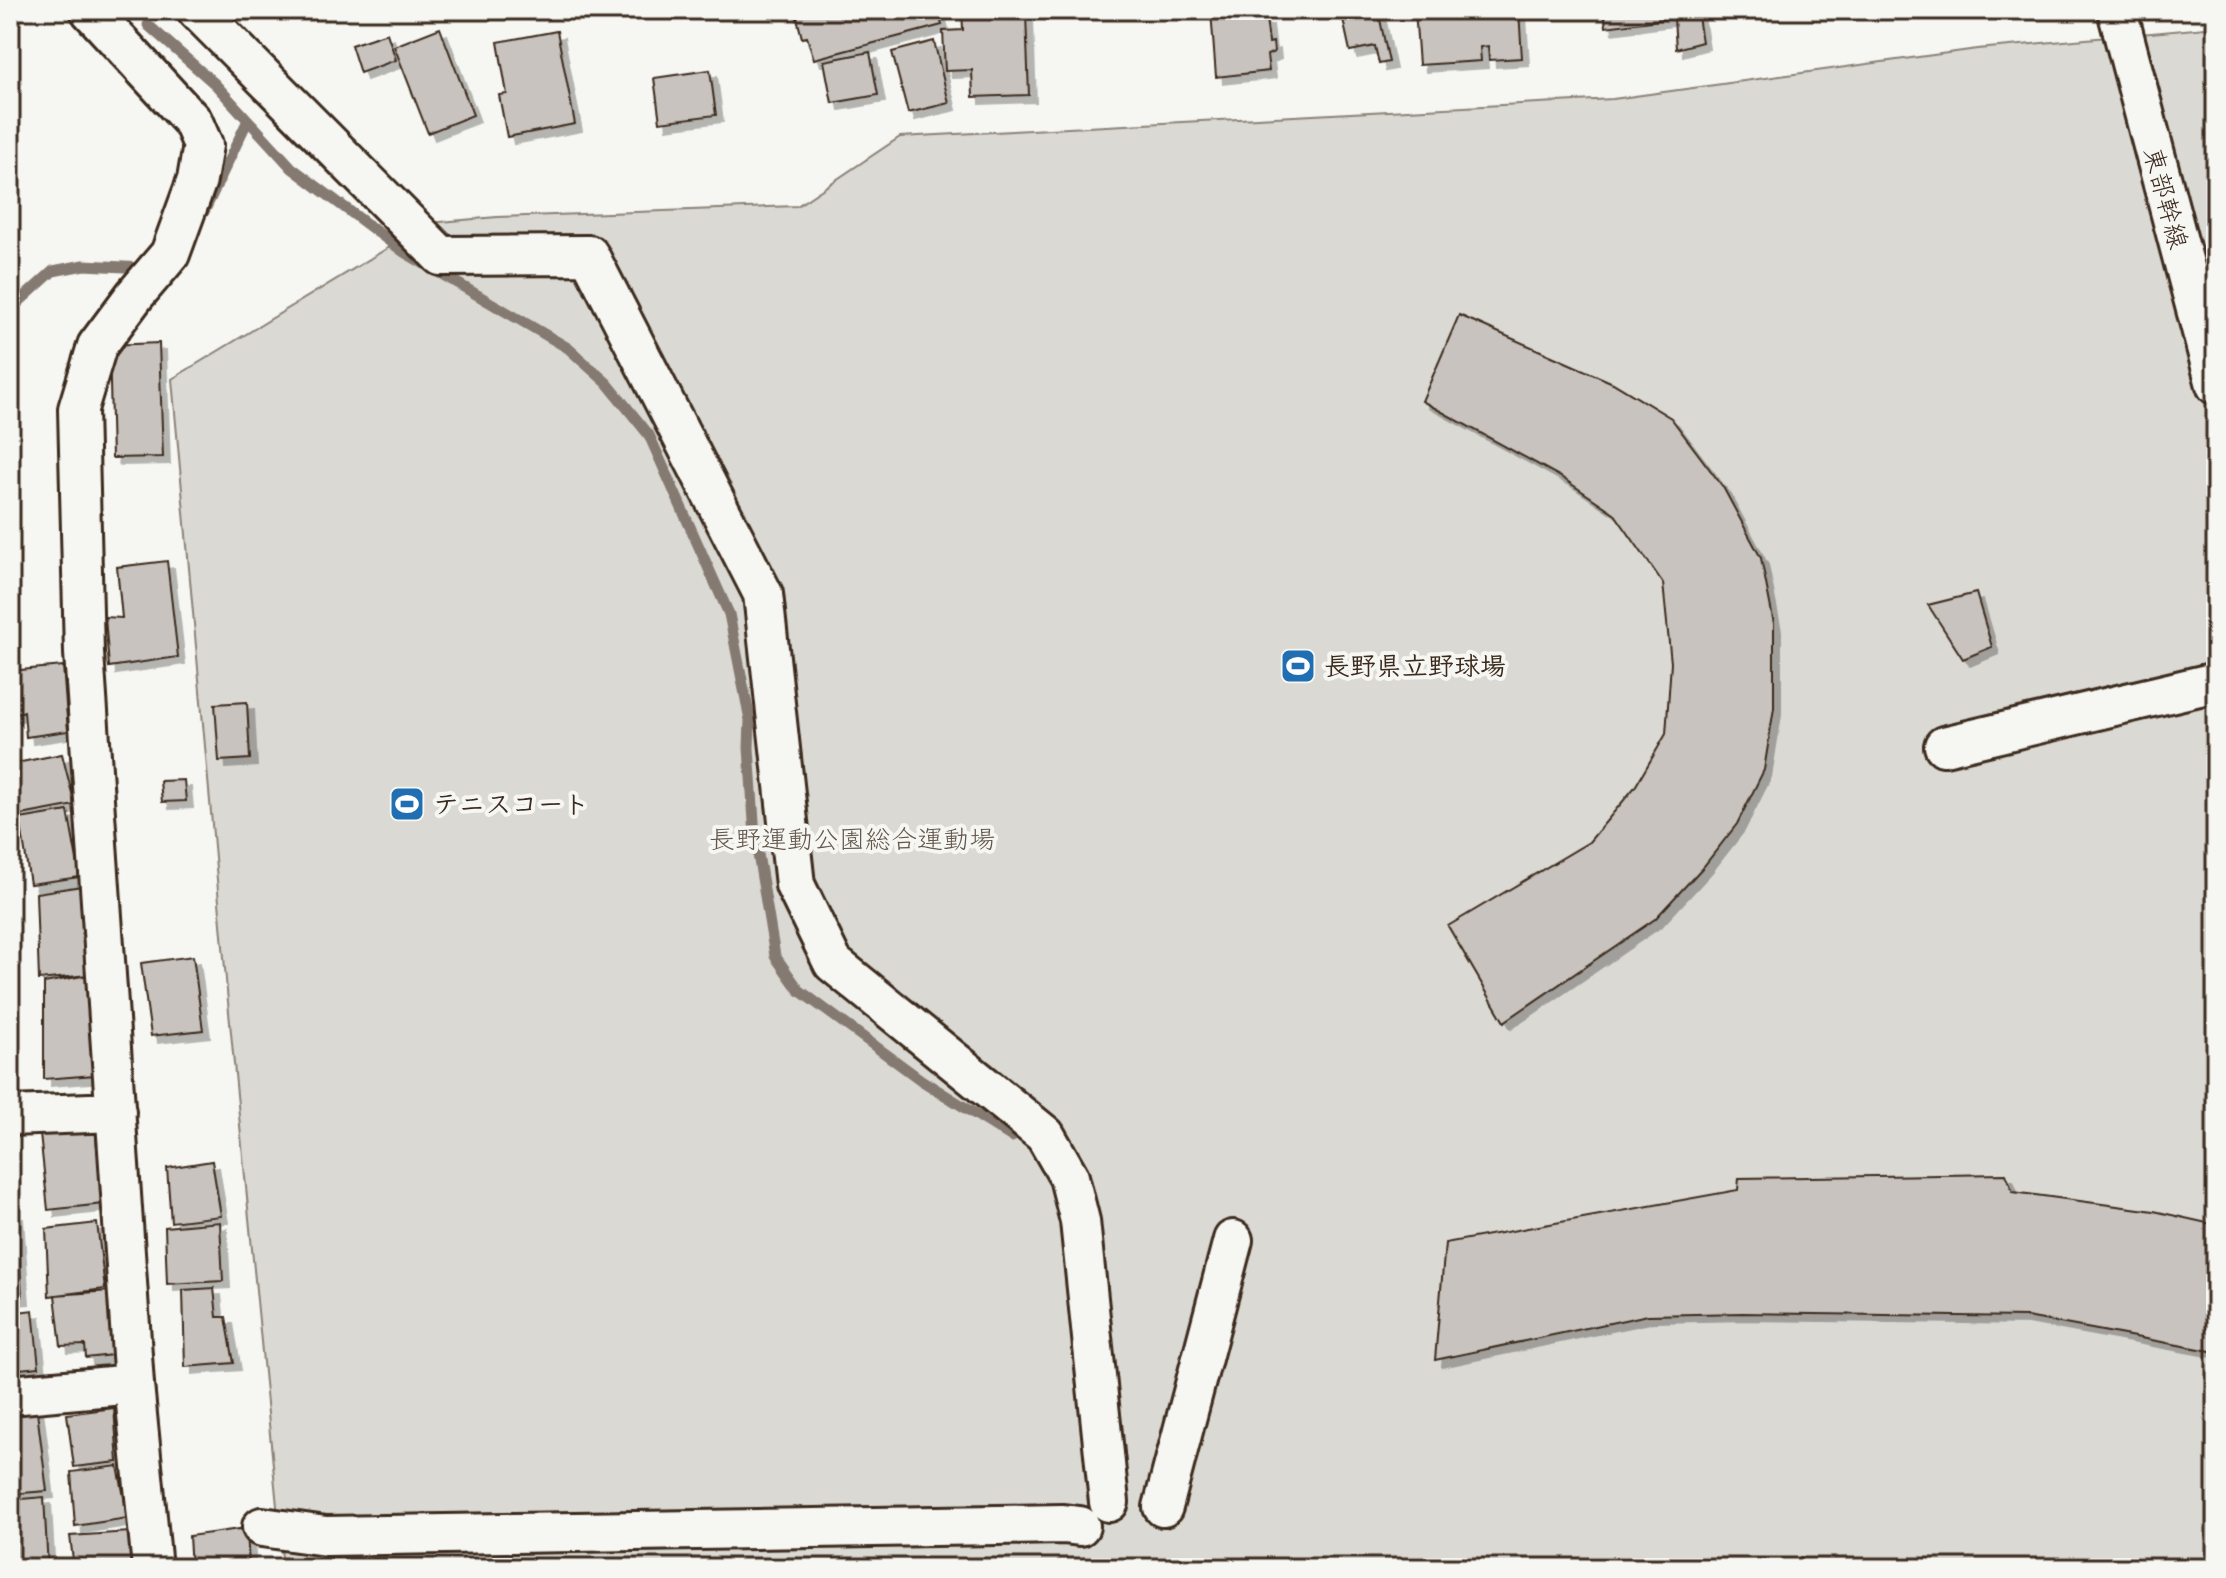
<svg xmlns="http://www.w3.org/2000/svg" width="2226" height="1578" font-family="Pangolin,'Klee One',sans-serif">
<defs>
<filter id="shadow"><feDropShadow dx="7" dy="7" stdDeviation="0" flood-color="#0004"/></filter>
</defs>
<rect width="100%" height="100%" fill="#f6f6f2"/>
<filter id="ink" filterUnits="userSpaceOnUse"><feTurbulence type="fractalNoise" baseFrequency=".0125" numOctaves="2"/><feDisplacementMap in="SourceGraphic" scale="16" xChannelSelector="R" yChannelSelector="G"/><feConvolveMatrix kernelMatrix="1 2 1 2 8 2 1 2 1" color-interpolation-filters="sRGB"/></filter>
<g filter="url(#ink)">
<!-- green -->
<path fill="#dad9d3" stroke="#8a8278" stroke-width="2" d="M2216,27V1568H283L228,1002L172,379L429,223L497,217L797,206L900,137L1613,99L1977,49Z"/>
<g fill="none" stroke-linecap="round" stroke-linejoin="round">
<!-- stream -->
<path stroke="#857a71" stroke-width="11" d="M148,25L215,84L292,168L404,252L568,348L607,383L649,435L729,614L750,720L749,748L755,836L775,956L799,990L921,1080L1012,1137
M204,212L247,122
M10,310L53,271L84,265L145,268"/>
</g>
<!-- building -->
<path fill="#c8c3be" stroke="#3b2a1e" stroke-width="2" filter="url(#shadow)" d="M795,10H938L942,25L814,59L807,37L802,38Z
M962,10H1011V15L1026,14L1029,95L973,97L972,70L945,71L943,31L963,30Z
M1259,10L1261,19L1266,18L1269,43L1273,42L1274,52L1267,55L1269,71L1216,77L1211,11Z
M1341,10H1378L1389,62L1379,64L1375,46L1350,51Z
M1415,10H1519L1522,58L1489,60L1488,46L1480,47L1481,61L1419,65Z
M1604,10H1697L1702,42L1676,49L1674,18L1606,27Z
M440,28L473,115L428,133L394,46Z
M557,31L575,124L507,137L499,95L507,94L498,42Z
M387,33L396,60L360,73L351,45Z
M934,41L949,103L908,113L892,52Z
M870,52L878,95L832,103L824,61Z
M710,70L716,115L660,122L654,78Z
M1459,315L1613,383L1671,418L1723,487L1761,558L1774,624V708L1764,770L1737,824L1704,866L1655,919L1504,1022L1448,926L1589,842L1635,787L1666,734L1671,663L1663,583L1614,513L1561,477L1422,401Z
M159,343L163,457L112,458L109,345Z
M167,561L178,657L109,667L105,617L122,618L117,567Z
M1976,593L1992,647L1963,659L1928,605Z
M63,666L68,731L26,737L24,711L12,715L10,671Z
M247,702L250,759L219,761L215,704Z
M62,754L75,805L16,816L11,764Z
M184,780L186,801L162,802L160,781Z
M68,811L80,877L30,884L20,819Z
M82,886L88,975L39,980L36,893Z
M193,956L203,1030L151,1036L141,963Z
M88,975L95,1075L44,1079V983Z
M95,1128L103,1204L48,1210L40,1134Z
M212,1161L221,1216L171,1222L167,1168Z
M2006,1174L2013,1192L2154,1211L2216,1225V1352L2027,1317L1743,1313L1648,1315L1435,1360L1445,1243L1738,1190L1739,1178Z
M16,1212L22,1297L10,1298V1214Z
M220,1222L223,1281L167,1284L165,1227Z
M97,1223L105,1289L49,1296L46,1229Z
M214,1288L217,1317H226L234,1363L185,1367L183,1290Z
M111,1291L112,1355L86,1358L85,1345L61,1346L55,1295Z
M33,1310L39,1367L10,1370V1313Z
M36,1404L47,1491L10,1494V1407Z
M114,1408L118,1462L74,1467L67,1414Z
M118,1466L128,1518L75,1526L71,1472Z
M44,1497L48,1568H10V1500Z
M247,1528L249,1568H191L189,1536Z
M130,1532L138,1568H74L70,1536Z"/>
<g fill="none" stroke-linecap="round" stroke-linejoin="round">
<defs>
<path id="minor" d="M90,10L193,122L203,145L197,180L170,254L135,295L97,346L78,409L84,653L134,1384L152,1568
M197,10L441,256L589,255L763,594L795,885L833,963L1045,1135L1069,1177L1080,1221L1109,1502
M2117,10L2216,385
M1944,746L2216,682
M10,1116L116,1112
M10,1395L134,1384
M1163,1507L1233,1240
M262,1527L326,1536L1063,1524L1080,1526"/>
</defs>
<!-- minor casing -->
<use href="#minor" stroke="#3b2a1e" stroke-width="44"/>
<!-- minor -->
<use href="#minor" stroke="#f6f6f2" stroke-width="38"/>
</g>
</g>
<!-- icons -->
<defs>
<symbol id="stadium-square" viewBox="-11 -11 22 22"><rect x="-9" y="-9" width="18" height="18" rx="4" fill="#1f6fb2" stroke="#f6f6f2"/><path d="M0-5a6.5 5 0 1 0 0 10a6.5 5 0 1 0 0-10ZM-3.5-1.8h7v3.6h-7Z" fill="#fff"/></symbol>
</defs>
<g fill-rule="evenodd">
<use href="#stadium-square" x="1278" y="646" width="40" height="40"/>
<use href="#stadium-square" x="387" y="784" width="40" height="40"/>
</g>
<g text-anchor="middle" stroke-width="8" stroke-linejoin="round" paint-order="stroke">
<!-- street labels -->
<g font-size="26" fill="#3b2a1e" stroke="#f6f6f2">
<text transform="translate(2166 198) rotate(75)" y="9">東部幹線</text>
</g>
<!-- poi labels -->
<g font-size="26" font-weight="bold" fill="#3b2a1e" stroke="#f6f6f2" text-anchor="start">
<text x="1324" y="675">長野県立野球場</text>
<text x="433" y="813">テニスコート</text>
</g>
<!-- park labels -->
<g font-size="26" fill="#63564b" stroke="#f6f6f2">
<text x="852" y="848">長野運動公園総合運動場</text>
</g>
</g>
<!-- margin -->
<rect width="2226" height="1578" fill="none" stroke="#f6f6f2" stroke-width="40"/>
<rect x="20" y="20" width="2186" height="1538" fill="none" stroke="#3b2a1e" stroke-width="3" filter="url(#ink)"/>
</svg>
